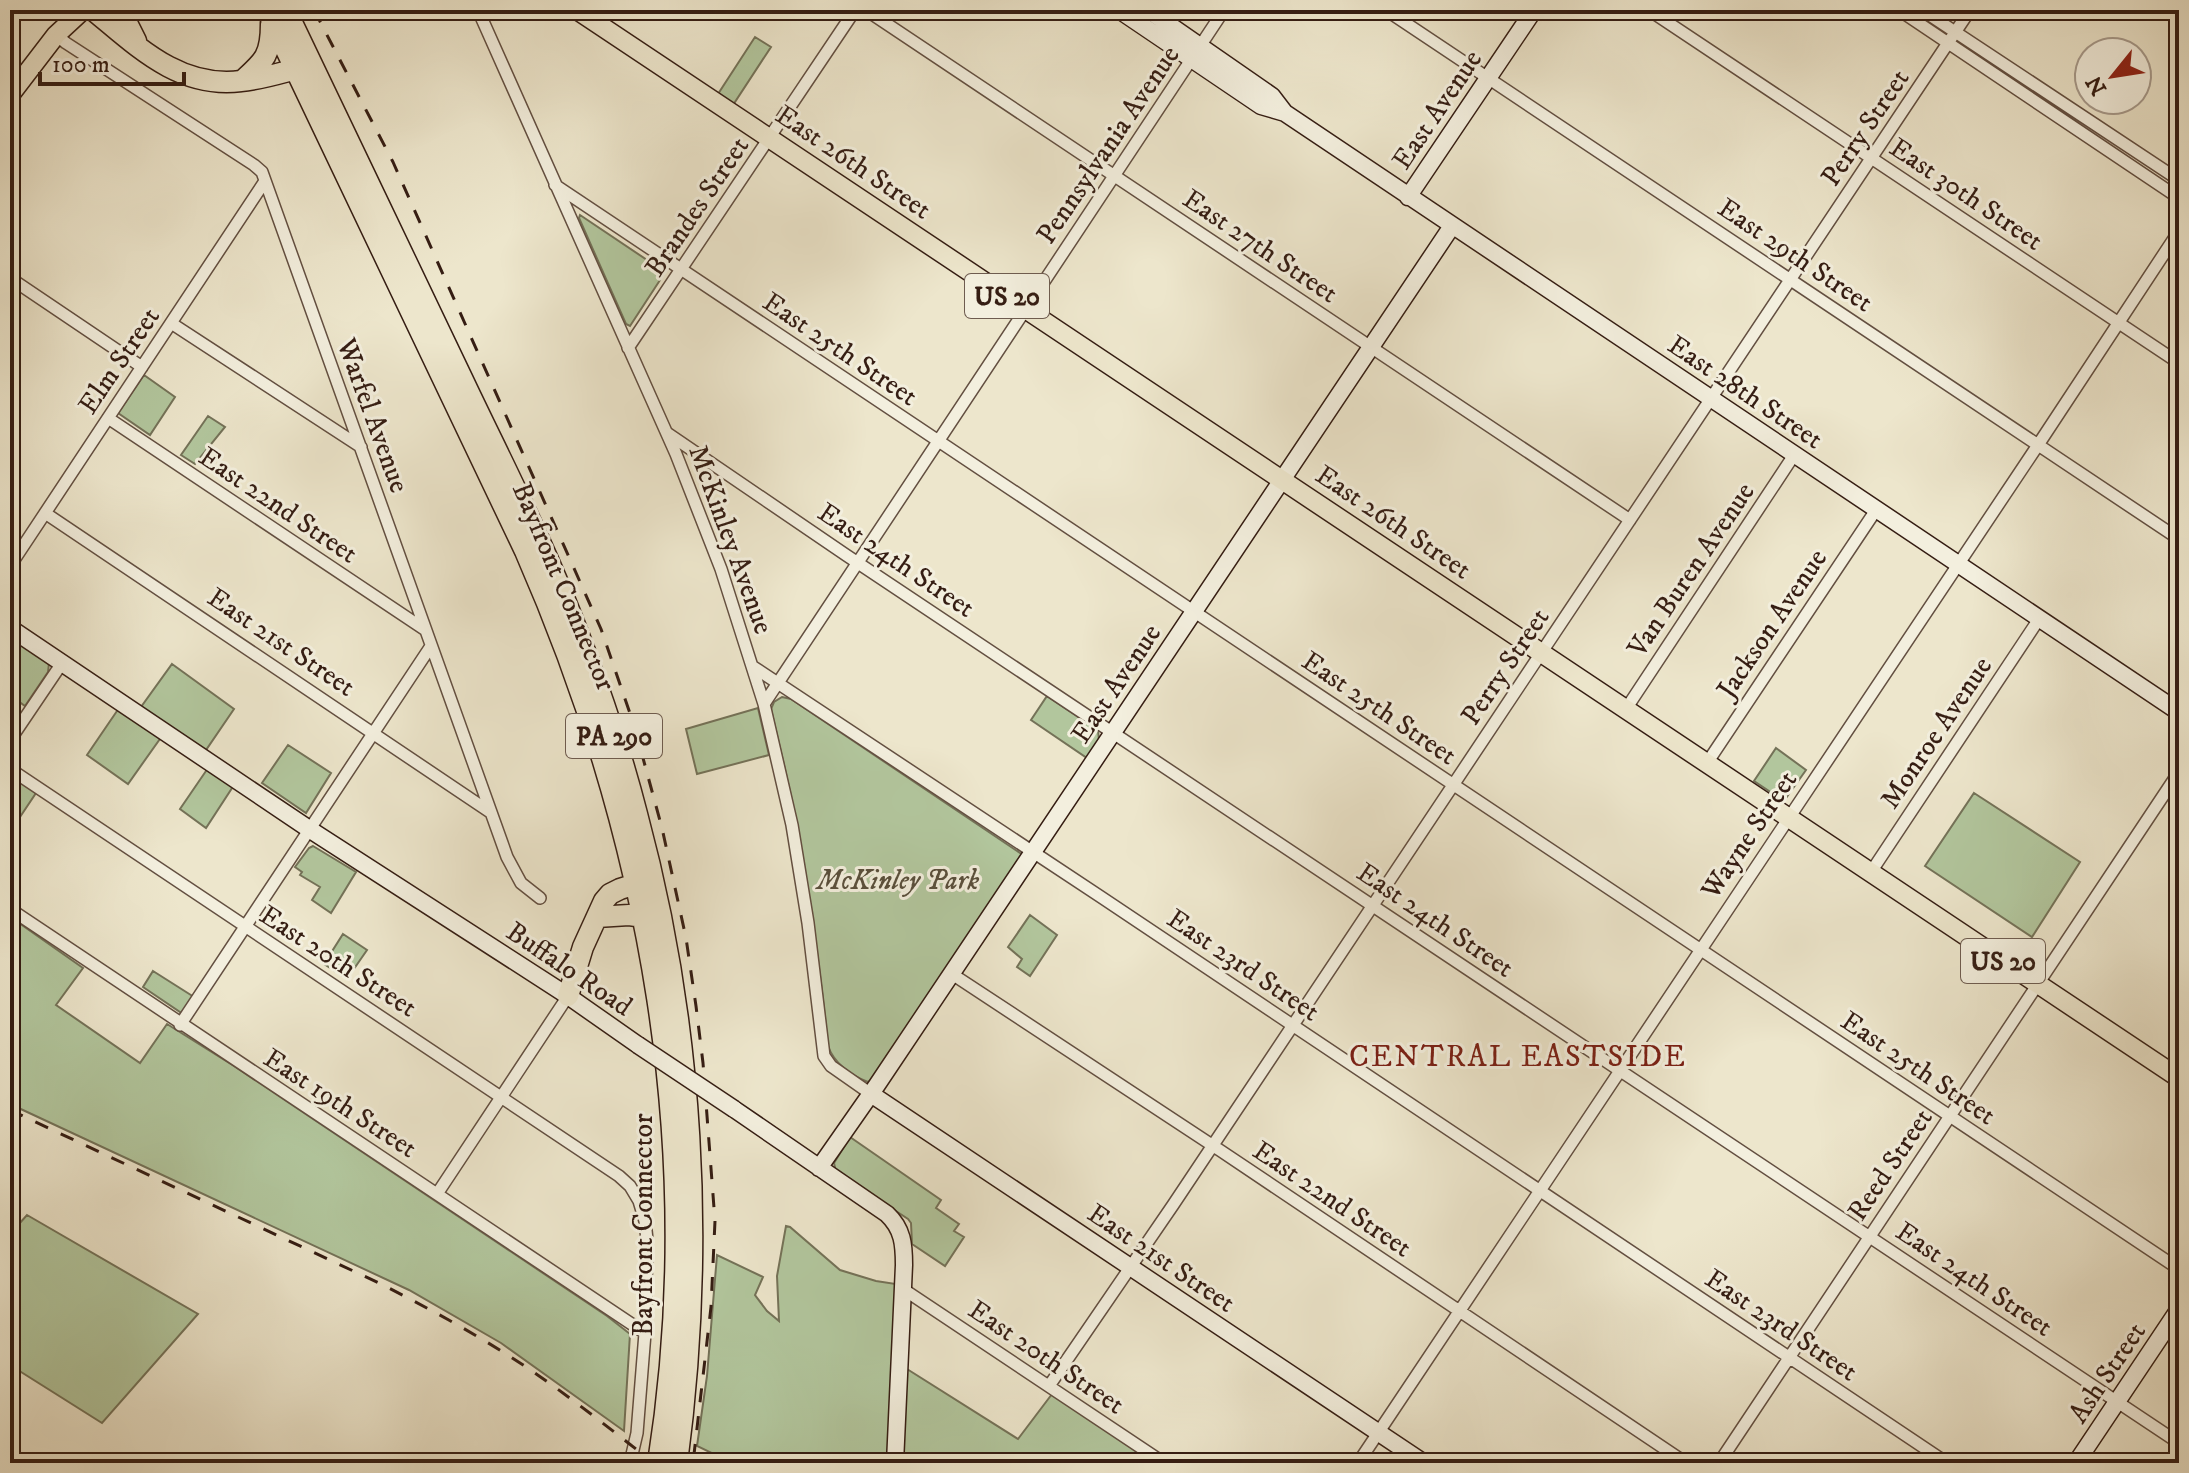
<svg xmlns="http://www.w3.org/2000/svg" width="2189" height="1473" font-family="'IM FELL DW Pica',serif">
<rect width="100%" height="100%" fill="#ede6cc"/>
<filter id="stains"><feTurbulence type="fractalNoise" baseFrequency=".0025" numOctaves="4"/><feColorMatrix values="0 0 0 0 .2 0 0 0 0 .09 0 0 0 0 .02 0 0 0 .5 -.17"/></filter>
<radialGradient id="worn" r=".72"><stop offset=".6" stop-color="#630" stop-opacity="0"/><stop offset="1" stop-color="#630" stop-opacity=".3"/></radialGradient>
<!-- green -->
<path fill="#b2c69d" stroke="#747258" stroke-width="2" d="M755,37L771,47L733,105L718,94Z
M580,215L653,264L664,274L630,326L626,324L579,218Z
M144,375L175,397L150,435L118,413Z
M208,416L225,427L195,464L181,455Z
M10,635L49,663L48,672L25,706L10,695Z
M172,664L234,709L206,750L141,707Z
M1047,696L1098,730L1099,740L1087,758L1031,720Z
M782,697L791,699L1023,855L871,1080L868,1082C851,1076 834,1063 828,1046C820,969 810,892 795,816C788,780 779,745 771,709L774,702Z
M119,708L162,736L128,784L87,755Z
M758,708L769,755L697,774L686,729Z
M288,745L331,773L306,813L262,783Z
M1776,748L1806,770L1784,801L1754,781Z
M208,768L234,785L206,828L180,809Z
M10,775L36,793L10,832Z
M1974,793L2080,862L2032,937L1925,866Z
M313,846L356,872L331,913L312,900L320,887L300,875L302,872L295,867L309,848Z
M1030,915L1057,935L1030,976L1017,967L1022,959L1008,947Z
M19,923L83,968L56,1005L140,1063L167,1024L234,1066L607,1316L630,1334L624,1431L501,1343L409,1290L10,1104V934Z
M343,934L367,950L347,979L324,964Z
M153,971L194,997L183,1014L143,987Z
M850,1137L941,1200L936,1208L959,1224L954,1231L964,1237L945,1266L912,1244L911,1223L908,1219L836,1172L834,1163Z
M27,1215L198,1314L102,1423L10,1365V1234Z
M786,1226L790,1227L840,1270L876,1281L896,1284L889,1463H722L718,1456L697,1446L707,1376L717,1255L763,1277L755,1295L767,1311L779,1321L777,1276Z
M907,1369L1018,1439L1052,1394L1154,1463H902Z"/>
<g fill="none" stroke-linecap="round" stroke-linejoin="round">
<defs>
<path id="street" d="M478,10L676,454L721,569L764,704L792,825L808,923L824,1056L831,1066L871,1094
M866,10L1630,520
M1386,10L2179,539
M1649,10L2179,363
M1899,10L2179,198
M1922,10L2179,180
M2173,10L2179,14
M56,35L66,43L254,165L262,172L507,857L521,883L540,898
M555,185L2179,1269
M10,278L142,367
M171,323L361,447
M628,348L855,10
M108,418L424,629
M667,433L846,555L2179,1443
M45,513L490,812
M10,566L265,181
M752,666L1101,897L1947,1463
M764,704L1224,10
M1626,709L1794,455
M10,740L62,663
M1707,763L1876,510
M10,769L619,1176L630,1186L639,1201L645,1221L647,1240L645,1333L637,1433L630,1463
M1871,872L2039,619
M10,909L645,1333
M952,974L1221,1151L1686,1463
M180,1025L431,646
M437,1194L568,996
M903,1289L1164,1463
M1049,1386L1173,1205L1970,10
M1358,1463L2038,445L2179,231
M1719,1463L2179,772"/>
<path id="secondary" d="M1119,10L1261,106L1285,113L2179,712
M1148,10L1272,96L1285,113
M1408,197L1534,10
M10,628L309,829L568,996L638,1045
M871,1094L1424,1463
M734,1109L887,1214C903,1229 904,1245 904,1265L895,1463
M819,1168L877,1085L1452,226
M2076,1463L2179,1309"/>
<path id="primary" d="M577,10L2179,1078
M10,95L56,35L83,10"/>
<path id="highway" d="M93,10C137,46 179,89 241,81C264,79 286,71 308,66
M123,10L125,19L136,41
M267,10L525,551C651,838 707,1152 658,1463
M286,10C345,133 403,255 462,378C496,450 533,521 563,595C592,666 618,740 637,814C694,1025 706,1246 677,1463
M242,81C264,61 271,56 271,24
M597,917L629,915L644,917
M568,996L583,947L604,901L610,894L620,889L648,880"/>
</defs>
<!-- street casing -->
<use href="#street" stroke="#634f41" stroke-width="14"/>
<!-- secondary casing -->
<use href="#secondary" stroke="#351d13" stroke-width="19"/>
<!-- primary casing -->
<use href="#primary" stroke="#351d13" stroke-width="21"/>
<!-- highway casing -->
<use href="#highway" stroke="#351d13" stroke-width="23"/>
<!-- street -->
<use href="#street" stroke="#f3efde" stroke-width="11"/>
<!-- secondary -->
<use href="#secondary" stroke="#f3efde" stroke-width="16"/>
<!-- primary -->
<use href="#primary" stroke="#ede6cc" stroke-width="18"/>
<!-- highway -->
<use href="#highway" stroke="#ede6cc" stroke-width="20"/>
<!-- rail -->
<path stroke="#351d13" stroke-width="3" stroke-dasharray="14 14" stroke-linecap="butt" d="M314,10L393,162L601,629L634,725L662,828L686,938L696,1006L703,1063L715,1221L711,1307L693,1463
M10,1110L381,1284C428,1308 476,1334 520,1363C567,1394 610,1429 654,1463"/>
<defs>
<path id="secondary-bridge" d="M638,1045L734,1109"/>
</defs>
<!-- secondary-bridge casing -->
<use href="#secondary-bridge" stroke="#351d13" stroke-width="19" stroke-linecap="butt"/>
<!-- secondary-bridge -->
<use href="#secondary-bridge" stroke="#f3efde" stroke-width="16"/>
</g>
<g text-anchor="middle" stroke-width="6" stroke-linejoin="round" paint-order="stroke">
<!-- shield labels -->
<g fill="#f3efde" stroke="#6e5c50" stroke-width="2">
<rect x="965" y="274" width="84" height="44" rx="6"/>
<rect x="566" y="714" width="96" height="44" rx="6"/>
<rect x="1961" y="939" width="84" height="44" rx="6"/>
</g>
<g font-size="26" font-weight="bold" fill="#351d13">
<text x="1007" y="305">US 20</text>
<text x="614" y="745">PA 290</text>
<text x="2003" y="970">US 20</text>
</g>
<!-- street labels -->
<g font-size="28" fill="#351d13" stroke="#f3efde">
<text transform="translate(1436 109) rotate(-56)" y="10">East Avenue</text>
<text transform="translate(1864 127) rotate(-56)" y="10">Perry Street</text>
<text transform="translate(1107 144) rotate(-56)" y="10">Pennsylvania Avenue</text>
<text transform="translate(854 161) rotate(34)" y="10">East 26th Street</text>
<text transform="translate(1967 193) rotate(34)" y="10">East 30th Street</text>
<text transform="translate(696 206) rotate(-56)" y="10">Brandes Street</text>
<text transform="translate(1261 245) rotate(34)" y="10">East 27th Street</text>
<text transform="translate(1796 254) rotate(34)" y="10">East 29th Street</text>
<text transform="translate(841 348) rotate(34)" y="10">East 25th Street</text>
<text transform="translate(118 360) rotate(-56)" y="10">Elm Street</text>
<text transform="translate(1746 391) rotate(34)" y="10">East 28th Street</text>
<text transform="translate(374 415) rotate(70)" y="10">Warfel Avenue</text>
<text transform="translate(279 504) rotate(34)" y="10">East 22nd Street</text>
<text transform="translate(1394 521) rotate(34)" y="10">East 26th Street</text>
<text transform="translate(732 539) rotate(70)" y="10">McKinley Avenue</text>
<text transform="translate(897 559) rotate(34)" y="10">East 24th Street</text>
<text transform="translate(1690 569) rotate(-56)" y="10">Van Buren Avenue</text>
<text transform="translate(565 586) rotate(67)" y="10">Bayfront Connector</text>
<text transform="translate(1771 623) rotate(-56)" y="10">Jackson Avenue</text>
<text transform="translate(282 641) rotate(34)" y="10">East 21st Street</text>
<text transform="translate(1504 666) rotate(-56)" y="10">Perry Street</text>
<text transform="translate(1115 683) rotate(-56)" y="10">East Avenue</text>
<text transform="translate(1380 707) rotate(34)" y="10">East 25th Street</text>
<text transform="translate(1935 732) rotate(-56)" y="10">Monroe Avenue</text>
<text transform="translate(1748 834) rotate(-56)" y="10">Wayne Street</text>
<text transform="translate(1436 919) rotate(34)" y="10">East 24th Street</text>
<text transform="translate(339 960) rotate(33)" y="10">East 20th Street</text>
<text transform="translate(1244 964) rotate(34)" y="10">East 23rd Street</text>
<text transform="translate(570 968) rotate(34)" y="10">Buffalo Road</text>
<text transform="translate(1919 1067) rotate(34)" y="10">East 25th Street</text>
<text transform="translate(341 1102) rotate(33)" y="10">East 19th Street</text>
<text transform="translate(1889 1164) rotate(-56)" y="10">Reed Street</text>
<text transform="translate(1333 1198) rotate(34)" y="10">East 22nd Street</text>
<text transform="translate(642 1225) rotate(-90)" y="10">Bayfront Connector</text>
<text transform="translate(1162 1257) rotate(34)" y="10">East 21st Street</text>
<text transform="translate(1975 1278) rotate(34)" y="10">East 24th Street</text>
<text transform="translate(1782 1324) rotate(34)" y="10">East 23rd Street</text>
<text transform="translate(1047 1356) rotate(34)" y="10">East 20th Street</text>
<text transform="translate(2106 1372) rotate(-56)" y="10">Ash Street</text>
</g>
<!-- park labels -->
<g font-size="28" font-style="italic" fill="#5a503c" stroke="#f3efde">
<text x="898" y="889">McKinley Park</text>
</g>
<!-- neighbourhood labels -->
<g font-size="30" letter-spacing="2" fill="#7a1f14" stroke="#f3efde">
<text x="1518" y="1066">CENTRAL EASTSIDE</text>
</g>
</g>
<!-- margin -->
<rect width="2189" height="1473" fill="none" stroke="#ede6cc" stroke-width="40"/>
<rect x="12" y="12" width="2165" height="1449" fill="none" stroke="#351d13" stroke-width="4"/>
<rect x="20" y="20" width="2149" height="1433" fill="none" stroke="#351d13" stroke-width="2"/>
<!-- north arrow -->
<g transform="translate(2113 76) rotate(240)"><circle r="38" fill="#f3efde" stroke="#a79b8d" stroke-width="2"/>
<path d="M0-6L14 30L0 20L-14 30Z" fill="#8f2418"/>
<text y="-12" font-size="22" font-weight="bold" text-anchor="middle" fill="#351d13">N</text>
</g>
<!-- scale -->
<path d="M40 72v12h144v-12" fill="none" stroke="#351d13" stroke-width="4"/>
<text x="52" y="72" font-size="24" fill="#351d13" stroke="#f3efde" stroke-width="6" paint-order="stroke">100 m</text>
<rect width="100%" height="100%" filter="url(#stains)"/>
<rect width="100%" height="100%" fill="url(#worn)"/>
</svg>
